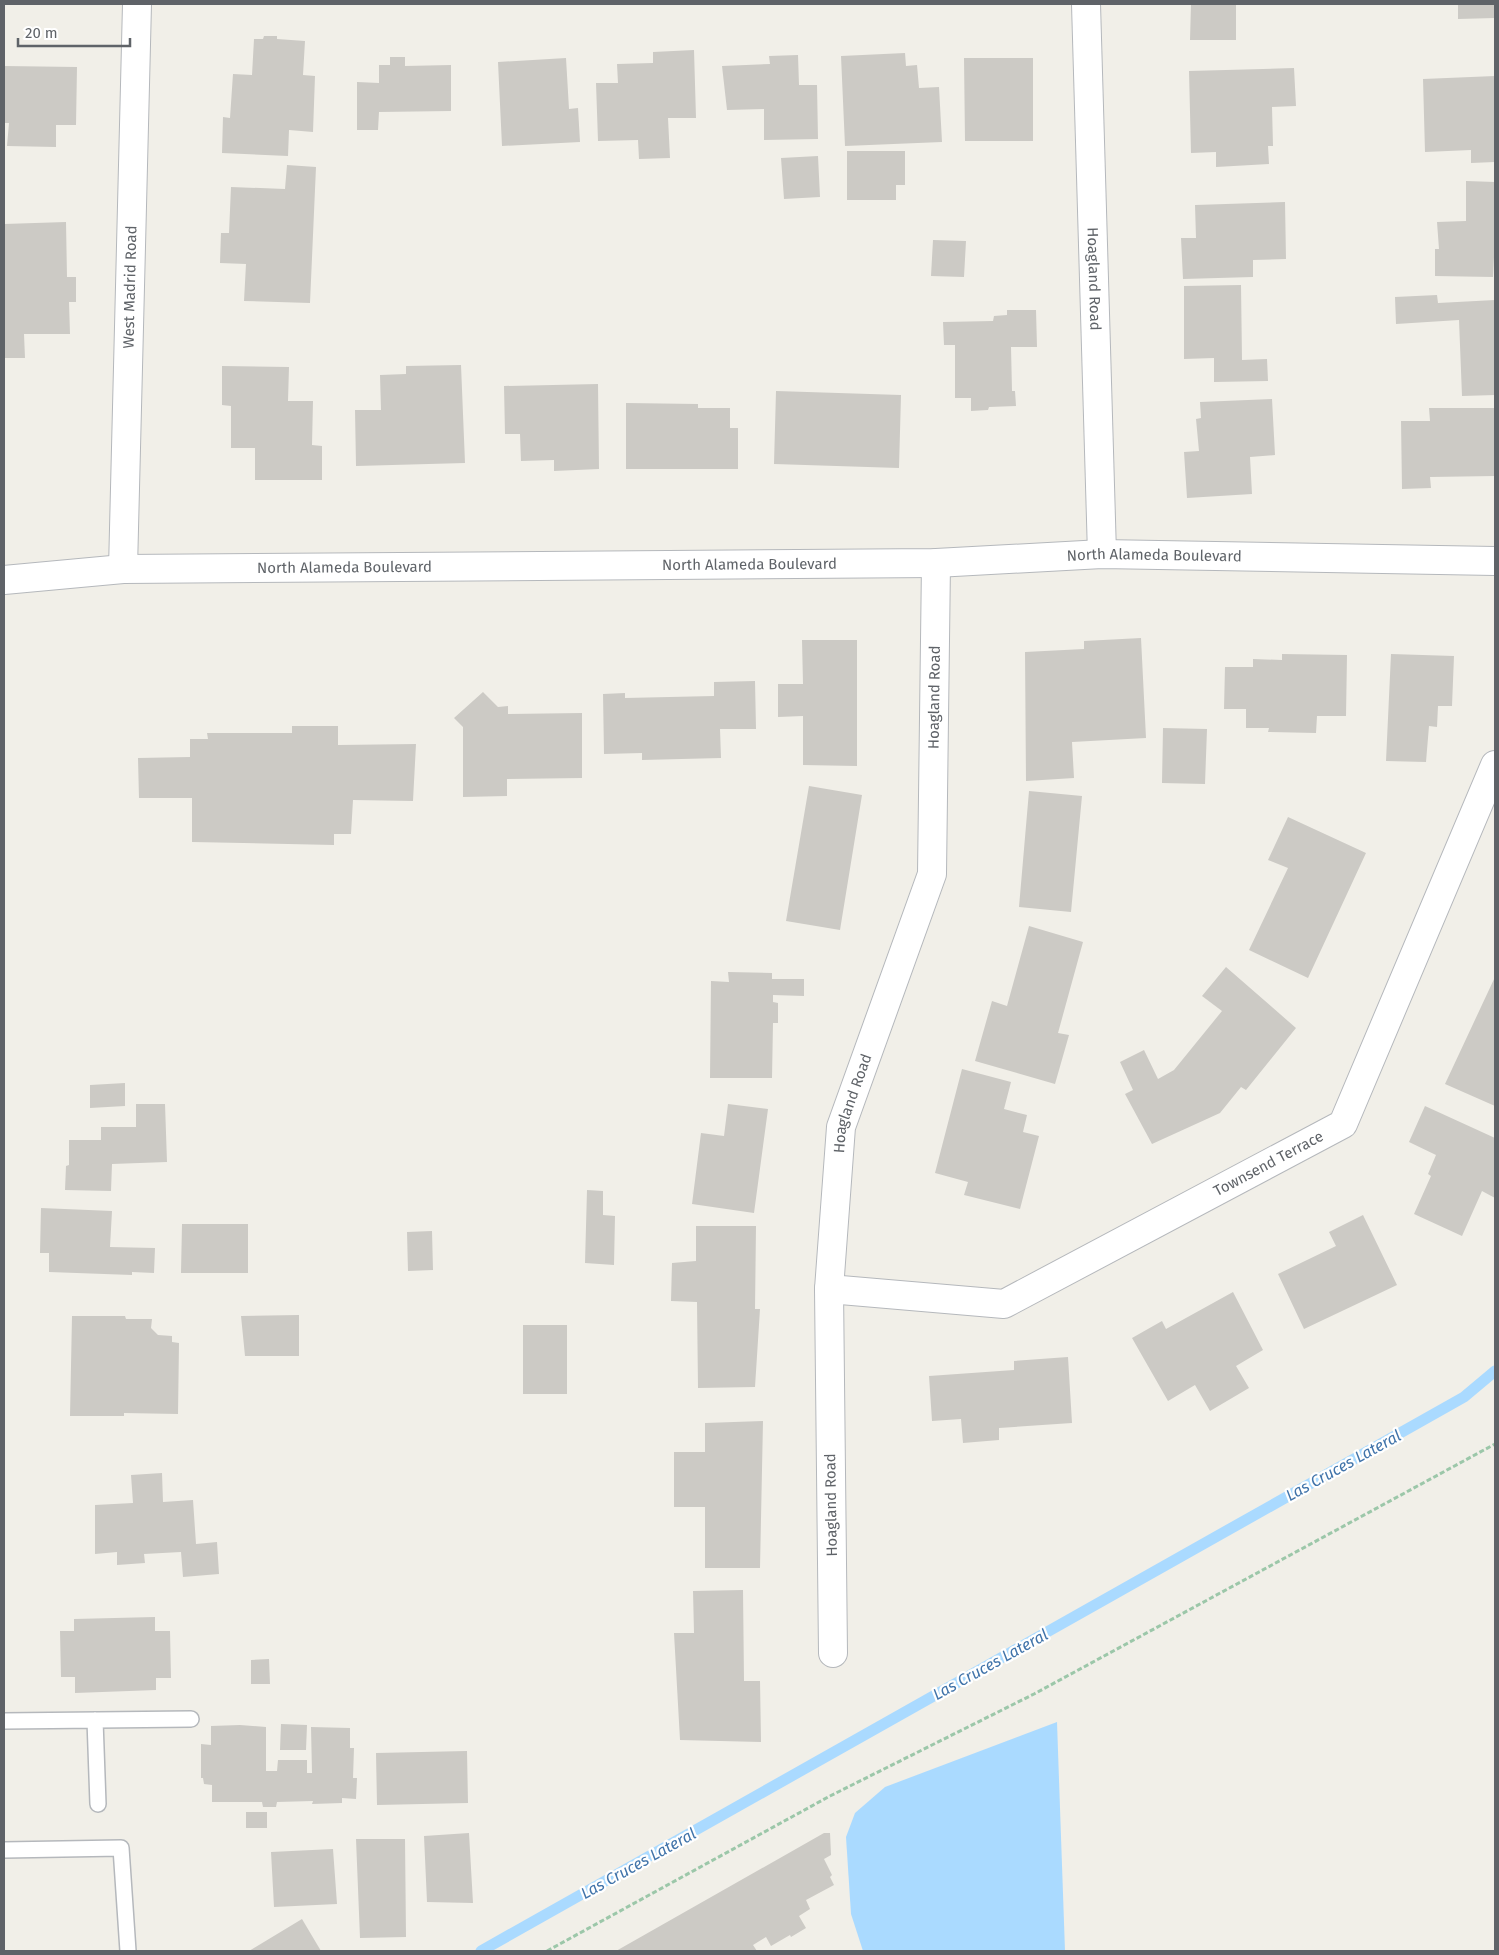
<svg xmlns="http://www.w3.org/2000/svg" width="1499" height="1955" font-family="'Fira Sans',sans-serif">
<rect width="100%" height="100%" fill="#f1efe8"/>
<!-- water -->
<path fill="#aadaff" d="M1057,1722L1065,1951H863L851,1914L846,1837L855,1813L885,1787Z"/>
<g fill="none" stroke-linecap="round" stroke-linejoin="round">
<!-- stream -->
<path stroke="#aadaff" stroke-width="11" d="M481,1951L1464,1397L1495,1371"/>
</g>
<!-- building -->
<path fill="#cccac5" d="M1191,4H1236V40H1190Z
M1458,4H1495V18L1458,19Z
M264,36H277V39L305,41L303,75L315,76L313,132L289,130L288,156L222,153L223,117L230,118L233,74L252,75L254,39H263Z
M694,50L696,118H668L670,158L639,159L638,140L598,141L596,83H618L617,64L653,63V52Z
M905,53L906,66L917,65L919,88L939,87L942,142L845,146L841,56Z
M798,55L799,85H817L818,139L764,140V109L727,110L722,66L770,64L769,56Z
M390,57H405V66L451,65V111L379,112L378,130H357V82L379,83V65H390Z
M566,58L569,109L578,108L580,142L502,146L498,62Z
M964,58H1033V141H965Z
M4,66L77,67L76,125H56V147L7,146L9,123H4Z
M1294,68L1296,106L1272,107L1273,146H1268L1269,164L1216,167V152L1191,153L1189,71Z
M1495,76V162L1471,163V150L1425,152L1423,79Z
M847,151H905V185H896V200H847Z
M818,156L820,197L784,199L781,158Z
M287,165L316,167L310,303L244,301L246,264L220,263L221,233H229L231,187L285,189Z
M1466,181L1495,182V258L1494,257L1493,277L1435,276V249H1439L1437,222L1466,221Z
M1285,202L1286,259L1253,260V277L1183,279L1181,238H1196L1195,205Z
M66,222L67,277H76V302H69L70,334H24L25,358H4V224Z
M933,240L966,241L964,277L931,276Z
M1241,285L1242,360L1267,359L1268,381L1214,382V358L1184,359V286Z
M1437,295L1438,303L1495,300V395L1462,396L1459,320L1396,324L1395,297Z
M1007,310H1036L1037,347H1011L1012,391H1015L1016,406L989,407L988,410L971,411V398H955V345H944L943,322L993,321L994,316L1007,315Z
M461,365L465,463L356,466L355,410H381L380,375L406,374V366Z
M222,366L289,367L288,401H313L312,445L322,446V480H255V448H231V406L222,405Z
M598,384L599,469L554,471V460L521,461L520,434H505L504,386Z
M776,391L901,395L899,468L774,464Z
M1272,399L1275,455L1250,457L1252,494L1187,498L1184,452L1199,451L1196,419L1201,418L1200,402Z
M626,403L698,404V408H730V428H738V469H626Z
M1429,408H1495V476L1430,477L1431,488L1402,489L1401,421H1430Z
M1141,638L1146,738L1072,742L1074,778L1026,781L1025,652L1084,649V641Z
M802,640H857V766L803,765V716L778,717V684H803Z
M1282,654L1347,655L1346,716H1317L1316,733L1268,732L1269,728H1246V709H1224L1225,667H1253V659L1282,660Z
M1391,654L1454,656L1452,706H1438L1437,727L1429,726L1426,762L1386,761Z
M755,681L756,729H720L721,758L642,760V753L604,754L603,694L625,693V698L714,696V682Z
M483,692L498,707L508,706V714L582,713V778L507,779V796L463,797V727L454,718Z
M292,726H338V745L416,744L413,801L353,800L351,834H334V845L192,842V798H139L138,758L190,757V739H208L207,733H292Z
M1163,728L1207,729L1205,784L1162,783Z
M809,786L862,795L840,930L786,921Z
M1029,791L1082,796L1071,912L1019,907Z
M1288,817L1366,853L1308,978L1249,950L1288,868L1268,860Z
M1029,926L1083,942L1058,1033L1069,1035L1055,1084L975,1061L992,1001L1007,1006Z
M1226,967L1296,1028L1246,1090L1241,1087L1220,1113L1152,1144L1125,1094L1133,1090L1120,1062L1144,1050L1158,1079L1174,1070L1222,1011L1202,996Z
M728,972L772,973V979H804V996L773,995V1002L778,1003V1023H773L772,1078H710L711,981L729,982Z
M1495,977V1106L1445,1084Z
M962,1069L1011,1082L1004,1109L1027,1115L1023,1132L1039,1136L1020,1209L964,1195L968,1182L935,1173Z
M125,1083V1106L90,1108V1085Z
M136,1104H165L167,1162L112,1164L111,1191L65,1190L66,1166L69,1165V1140H101V1127H136Z
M728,1104L768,1109L754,1213L692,1204L701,1133L724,1136Z
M1425,1106L1495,1138V1198L1482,1191L1462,1236L1414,1214L1431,1176L1428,1174L1436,1155L1409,1142Z
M587,1190L603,1191V1215L615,1216L614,1265L585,1263Z
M41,1208L112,1211L110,1247L155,1248L154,1273L132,1272V1275L49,1272V1253H40Z
M1363,1215L1397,1285L1304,1329L1278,1274L1336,1246L1329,1232Z
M182,1224H248V1273H181Z
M696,1226H756L755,1309H760L755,1387L698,1388L697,1302L671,1301L672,1263L696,1261Z
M432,1231L433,1270L408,1271L407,1232Z
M1233,1292L1263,1350L1236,1366L1249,1388L1210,1411L1195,1385L1168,1401L1132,1338L1162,1321L1166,1329Z
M299,1315V1356H245L241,1316Z
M72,1316H125L126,1319H152L151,1328L158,1335L172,1336V1342L179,1343L178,1414L124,1413V1416H70Z
M523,1325H567V1394H523Z
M1068,1357L1072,1423L999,1428V1440L963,1443L961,1419L932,1421L929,1376L1014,1370V1361Z
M763,1421L760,1568H705V1507H674V1452H705V1423Z
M162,1473L163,1502L193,1500L196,1544L217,1542L219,1574L183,1577L181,1552L144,1554L145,1563L117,1565V1552L95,1554V1505L133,1503L131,1475Z
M743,1590L744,1681H760L761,1742L680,1740L674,1633H694L693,1591Z
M155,1617V1631H170L171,1678H156V1690L75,1693V1677H61L60,1631H74V1619Z
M269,1659L270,1684H251V1660Z
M281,1724L307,1725L306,1750H280Z
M240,1725L266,1727V1771H277L278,1760H307V1773H312L311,1727L350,1728V1748H354L353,1778H357L356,1799L342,1798V1803L312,1804L313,1801L277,1802L276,1807H263L262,1802H212V1785L204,1784L203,1778H201V1744L211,1745V1726Z
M467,1751L468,1803L377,1805L376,1753Z
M246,1812H267V1828H246Z
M469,1833L473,1903L427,1902L424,1836Z
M824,1833H830L831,1855L824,1859L832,1875L830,1877L834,1885L806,1900L810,1909L799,1916L806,1928L791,1937L790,1935L771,1946L766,1937L753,1945L757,1951H616Z
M356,1839H405L406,1937L360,1938Z
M333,1849L337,1904L274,1907L271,1852Z
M302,1919L321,1951H249Z"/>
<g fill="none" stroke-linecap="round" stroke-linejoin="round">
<defs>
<path id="service" d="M95,1720L98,1804
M4,1721L191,1719
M4,1850L121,1848L128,1951"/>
<g id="minor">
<path id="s1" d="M123,569L137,4"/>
<path id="s2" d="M829,1289L1004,1304L1343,1124L1495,765"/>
<path id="s3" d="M833,1653L829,1289L841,1127L932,874L936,563"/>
</g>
<g id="tertiary">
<path id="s4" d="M1086,4L1102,554"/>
<path id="s5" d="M4,580L123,569L936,563L1102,554L1495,561"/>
</g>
</defs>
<!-- service casing -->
<use href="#service" stroke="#b5b8bc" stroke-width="18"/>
<!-- minor casing -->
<use href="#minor" stroke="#b5b8bc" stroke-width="30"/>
<!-- tertiary casing -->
<use href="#tertiary" stroke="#b5b8bc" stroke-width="30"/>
<!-- path -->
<path stroke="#9cc7a9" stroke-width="3" stroke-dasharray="5 2.5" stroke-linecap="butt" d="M547,1951L830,1796L1034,1694L1495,1444"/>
<!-- service -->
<use href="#service" stroke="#fff" stroke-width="15"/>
<!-- minor -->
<use href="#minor" stroke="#fff" stroke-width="28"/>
<!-- tertiary -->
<use href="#tertiary" stroke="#fff" stroke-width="28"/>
</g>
<g text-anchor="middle" stroke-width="4.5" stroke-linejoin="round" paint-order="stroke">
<!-- street labels -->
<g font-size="15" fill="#5f6368" stroke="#fff">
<text dy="5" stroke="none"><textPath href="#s4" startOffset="275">Hoagland Road</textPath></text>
<text dy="5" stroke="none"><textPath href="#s1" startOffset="282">West Madrid Road</textPath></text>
<text dy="5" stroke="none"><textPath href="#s5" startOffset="1151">North Alameda Boulevard</textPath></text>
<text dy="5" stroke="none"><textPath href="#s5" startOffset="746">North Alameda Boulevard</textPath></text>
<text dy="5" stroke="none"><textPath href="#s5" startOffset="341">North Alameda Boulevard</textPath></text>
<text dy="5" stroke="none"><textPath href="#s3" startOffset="972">Hoagland Road</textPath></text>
<text dy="5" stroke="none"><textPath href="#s3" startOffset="552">Hoagland Road</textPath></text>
<text dy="5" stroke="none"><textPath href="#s2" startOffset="475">Townsend Terrace</textPath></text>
<text transform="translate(831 1505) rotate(-91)" y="5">Hoagland Road</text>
</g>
<!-- water labels -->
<g font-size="16" font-style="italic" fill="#4174aa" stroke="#fff">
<text transform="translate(1343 1465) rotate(-29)" y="6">Las Cruces Lateral</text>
<text transform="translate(990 1664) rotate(-29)" y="6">Las Cruces Lateral</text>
<text transform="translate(638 1863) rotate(-29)" y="6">Las Cruces Lateral</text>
</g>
</g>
<!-- border -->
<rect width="1499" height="1955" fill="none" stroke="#5f6368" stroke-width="10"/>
<!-- scale -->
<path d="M18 38v8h112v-8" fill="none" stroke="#5f6368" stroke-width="2.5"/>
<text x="25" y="38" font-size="15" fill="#5f6368" stroke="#ffffff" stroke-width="4" paint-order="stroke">20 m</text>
</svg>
